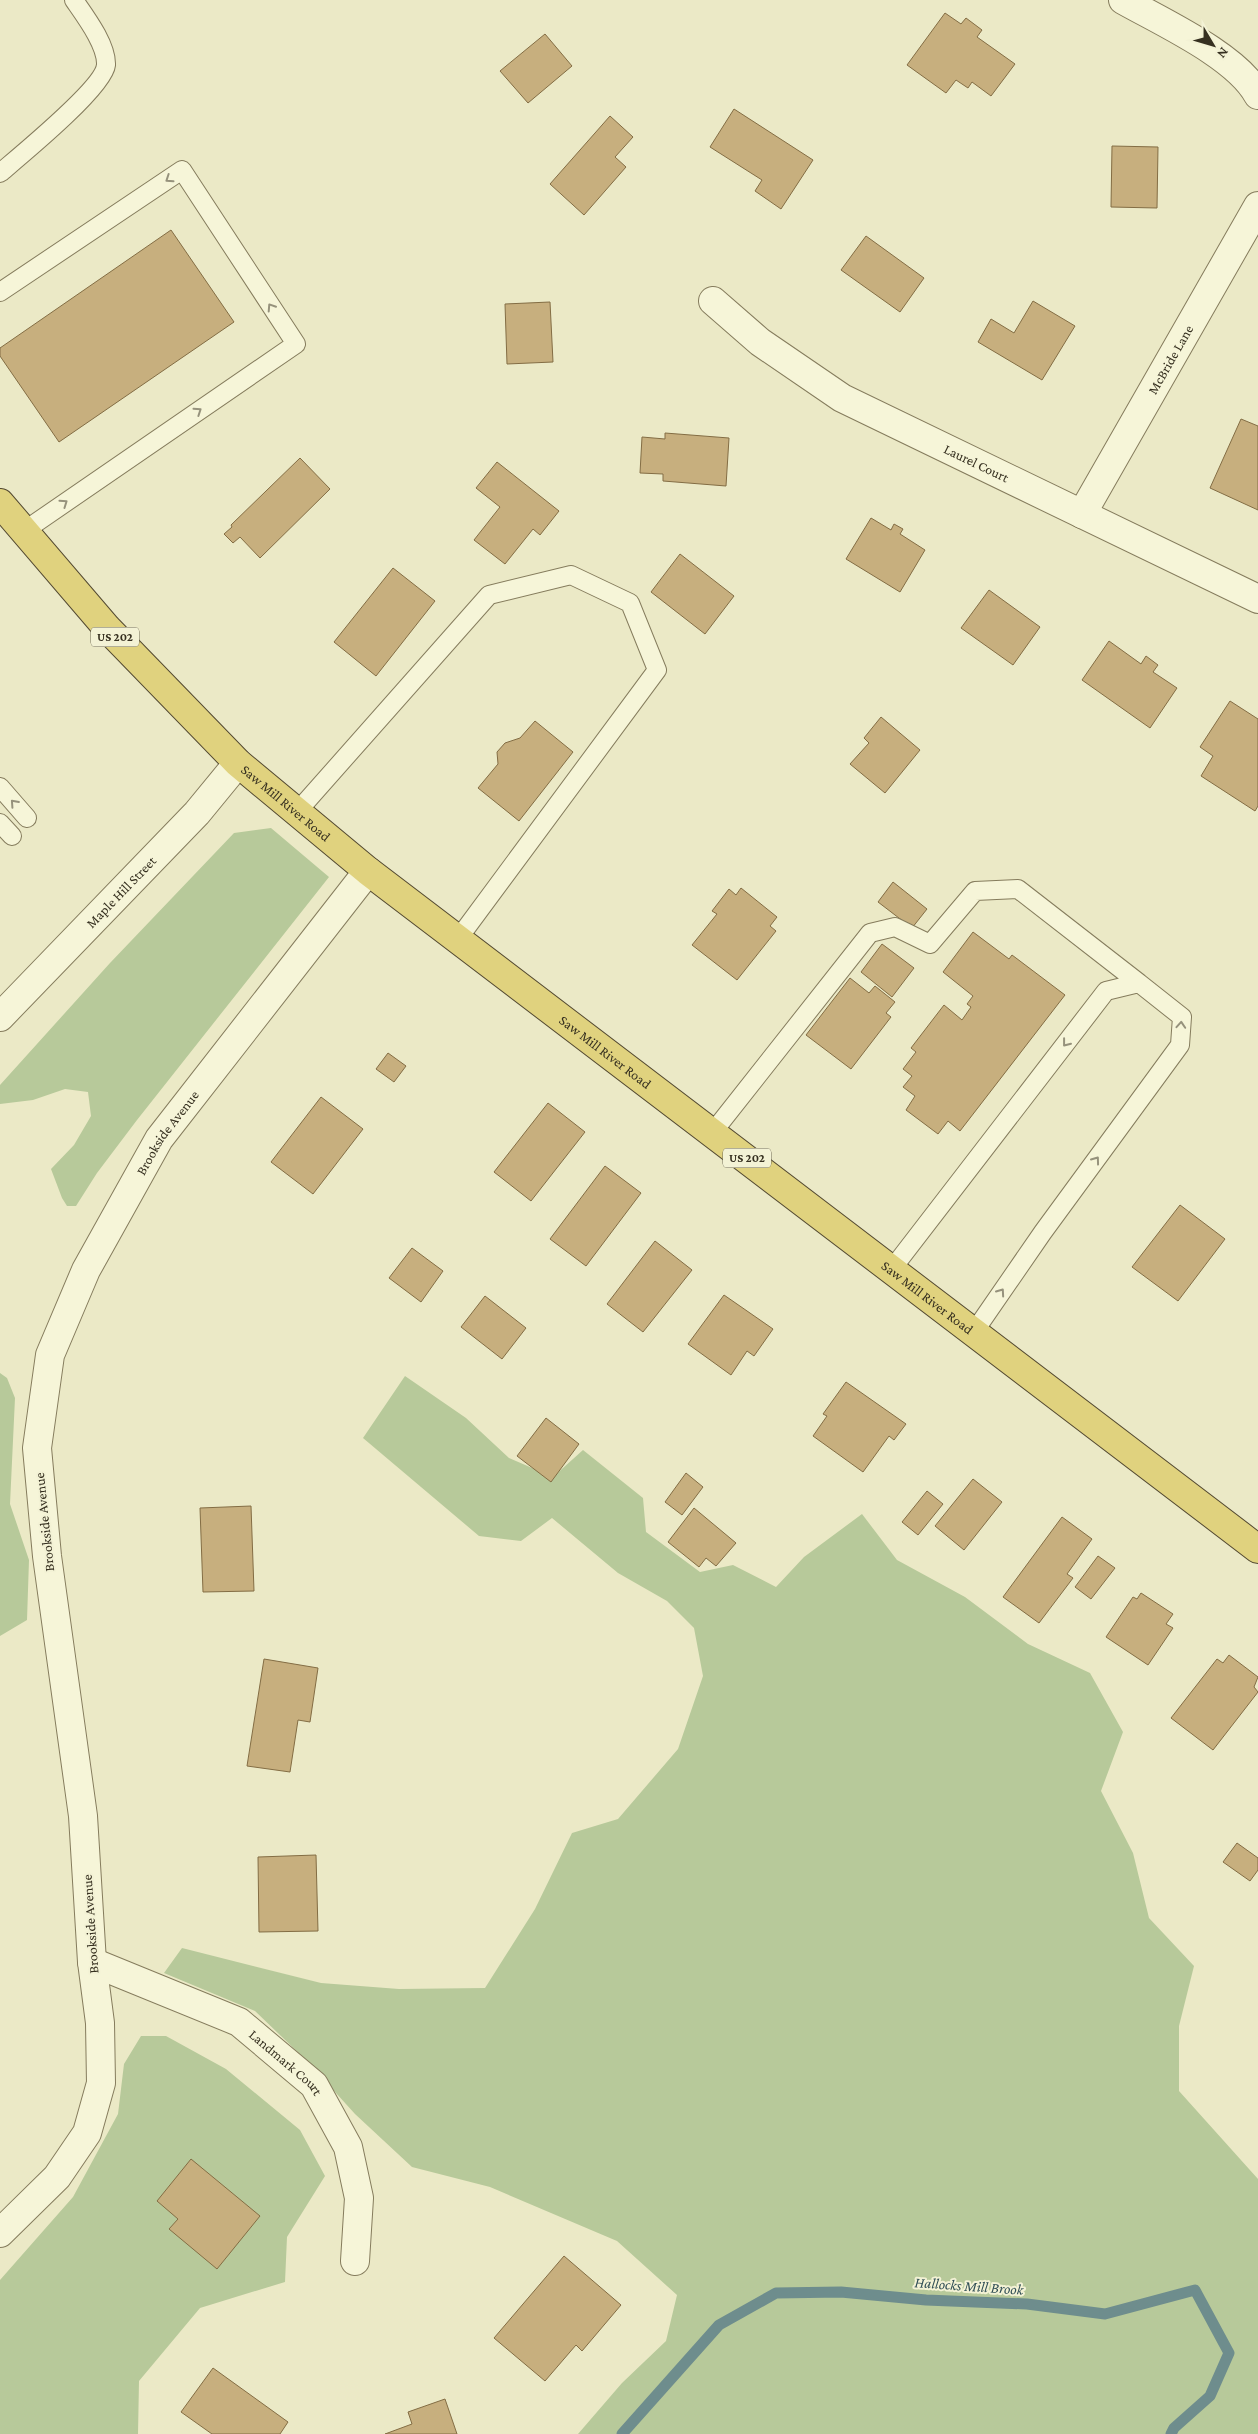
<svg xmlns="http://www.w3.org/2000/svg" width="1258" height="2434" font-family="'Crimson Pro',serif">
<rect width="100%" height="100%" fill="#ebe9c6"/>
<!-- green -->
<path fill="#b7c99a" d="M271,828L329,877L137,1120L97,1173L76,1206H67L62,1198L51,1169L74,1145L91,1116L88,1092L65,1089L33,1100L0,1104V1085L110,963L234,833Z
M0,1373L7,1378L15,1398L10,1504L29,1560L27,1620L0,1636Z
M405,1376L466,1418L509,1458L553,1477L583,1450L643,1498L646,1532L700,1572L733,1565L776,1587L804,1557L862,1514L897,1560L965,1597L1028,1644L1090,1673L1123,1732L1101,1791L1133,1853L1149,1918L1194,1966L1179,2026V2091L1258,2179V2434H578L622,2383L666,2341L677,2295L617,2241L490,2187L412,2167L355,2114L307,2061L255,2011L164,1973L182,1948L321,1983L399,1989L485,1988L535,1909L572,1833L618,1819L678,1749L703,1676L694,1628L667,1601L618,1573L552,1518L521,1541L479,1536L363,1438Z
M141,2036H166L226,2069L300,2130L325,2176L287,2237L285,2282L200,2308L139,2381L138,2434H0V2280L73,2197L118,2114L124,2064Z"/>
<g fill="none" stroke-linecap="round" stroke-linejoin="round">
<!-- stream -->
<path stroke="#6e8d8d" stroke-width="11" d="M622,2434L719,2325L776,2293L841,2292L926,2300L1027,2304L1105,2314L1195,2290L1229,2353L1210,2396L1174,2428L1171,2434"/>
</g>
<!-- building -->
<path fill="#c7af7e" stroke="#836d44" d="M945,13L961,24L966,18L982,30L977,37L1015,64L991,96L972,82L968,88L956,80L946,93L907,65Z
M545,34L572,66L528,103L500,71Z
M734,109L813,160L781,209L755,191L762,180L710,147Z
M610,116L633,137L615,157L626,167L584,215L550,184Z
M1112,146L1158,147L1157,208L1111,207Z
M171,230L234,322L59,442L0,356V348Z
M866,236L924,278L900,312L841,270Z
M1033,301L1075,326L1042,380L978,342L991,319L1014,333Z
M550,302L553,362L507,364L505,304Z
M1241,419L1258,426V510L1210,488Z
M665,433L729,438L726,486L663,481V474L640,473L642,437L665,439Z
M300,458L330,489L260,558L240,537L233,543L224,534L232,527L231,525Z
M497,462L559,511L540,535L533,529L505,564L474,540L500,507L476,488Z
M871,518L891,530L894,524L903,529L900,534L925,550L900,592L846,559Z
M680,554L734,596L705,634L651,592Z
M393,568L435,601L376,676L334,642Z
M989,590L1040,627L1013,665L961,628Z
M1109,641L1141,664L1146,656L1158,665L1153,672L1177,688L1150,728L1082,680Z
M1230,701L1258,719V806L1255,811L1201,776L1213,756L1200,747Z
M881,717L920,750L885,793L850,764L869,743L864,738Z
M535,721L573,752L519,821L478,788L498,764L497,752L505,743L520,738Z
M893,882L927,909L912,928L878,902Z
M741,888L777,917L770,926L776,931L737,980L692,945L717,914L712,911L729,889L736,895Z
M973,932L1009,959L1012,955L1065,995L960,1131L948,1121L938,1134L906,1110L915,1096L903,1087L912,1076L903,1069L916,1052L911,1048L944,1005L962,1020L971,1007L967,1004L973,996L943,972Z
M882,944L914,968L892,997L861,972Z
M850,978L869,993L875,986L895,1002L886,1013L891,1017L851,1069L806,1035Z
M388,1053L406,1066L394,1082L376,1069Z
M321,1097L363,1129L313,1194L271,1162Z
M548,1103L585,1132L531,1201L494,1172Z
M605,1166L641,1193L586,1266L550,1239Z
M1180,1205L1225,1239L1178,1301L1132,1267Z
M655,1241L692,1270L643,1332L607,1304Z
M412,1248L443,1271L421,1302L389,1278Z
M724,1295L773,1329L754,1356L747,1351L731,1375L688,1344Z
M485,1296L526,1328L502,1359L461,1327Z
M846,1382L906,1424L894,1440L889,1436L863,1472L813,1436L827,1416L823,1414Z
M546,1418L579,1444L551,1482L517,1456Z
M686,1473L703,1487L682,1515L665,1502Z
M973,1479L1002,1502L964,1550L935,1526Z
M927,1491L943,1504L918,1535L902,1522Z
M251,1506L254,1591L203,1592L200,1508Z
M694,1508L736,1543L716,1566L706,1558L699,1567L668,1542Z
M1062,1517L1092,1539L1067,1574L1073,1578L1039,1623L1003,1597Z
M1098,1556L1115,1568L1091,1599L1075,1587Z
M1141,1593L1173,1614L1166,1624L1173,1628L1148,1665L1106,1637L1133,1597L1137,1599Z
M1229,1655L1258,1677L1254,1687L1258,1692L1213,1750L1171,1718L1217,1659L1223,1663Z
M264,1659L318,1668L310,1722L298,1720L290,1772L247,1766Z
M1237,1843L1258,1858V1870L1250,1881L1223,1862Z
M316,1855L318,1931L259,1932L258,1857Z
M191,2159L260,2216L217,2269L169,2229L178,2219L157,2201Z
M564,2256L621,2305L582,2351L576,2345L545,2381L494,2338Z
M213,2368L288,2422L280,2434H212L181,2412Z
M445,2399L457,2434H385L412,2424L408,2412Z"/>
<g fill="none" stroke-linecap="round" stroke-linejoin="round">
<defs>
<path id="service" d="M0,173C20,156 104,87 106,65C107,45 85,16 74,0
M0,292L182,170L296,344L24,531
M0,787L27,818
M296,813L489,595L571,575L630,603L657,670L458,939
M0,823L12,836
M713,1132L870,933L895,927L930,944L975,891L1018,889L1139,983
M892,1269L1106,991L1139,983L1182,1017L1180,1045L1043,1232L974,1332"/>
<g id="minor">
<path d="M1123,0C1162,22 1237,56 1258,95"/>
<path id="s1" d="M713,301L760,342L842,398L1258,599"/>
<path id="s2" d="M1082,514L1258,206"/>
<path id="s3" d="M0,1017L197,813L238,763"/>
<path id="s4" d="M92,1962L239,2022L314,2085L348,2147L359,2198L355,2261"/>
<path id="s5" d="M0,2233L57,2177L87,2133L101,2083L100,2023L92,1962L83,1816L47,1556L37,1448L50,1355L86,1270L159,1139L368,871"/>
</g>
<g id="trunk">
<path id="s6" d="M0,503L107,628L238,763L368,871L1258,1549"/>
</g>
</defs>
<!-- service casing -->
<use href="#service" stroke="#857c5d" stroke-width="20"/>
<!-- minor casing -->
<use href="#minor" stroke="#857c5d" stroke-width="30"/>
<!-- trunk casing -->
<use href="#trunk" stroke="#534931" stroke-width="30"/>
<!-- service -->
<use href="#service" stroke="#f6f5d8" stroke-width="18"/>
<!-- minor -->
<use href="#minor" stroke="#f6f5d8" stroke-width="28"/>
<!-- trunk -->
<use href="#trunk" stroke="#e0d27e" stroke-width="28"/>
</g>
<!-- one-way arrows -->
<defs><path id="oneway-chevron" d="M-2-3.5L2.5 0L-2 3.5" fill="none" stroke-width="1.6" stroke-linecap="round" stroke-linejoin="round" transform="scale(1.25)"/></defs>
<g stroke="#96927c">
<use href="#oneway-chevron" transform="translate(169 179) rotate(146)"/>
<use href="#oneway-chevron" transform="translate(271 307) rotate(-123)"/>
<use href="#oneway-chevron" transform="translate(198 411) rotate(-34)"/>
<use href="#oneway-chevron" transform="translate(64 503) rotate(-35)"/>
<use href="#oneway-chevron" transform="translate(14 803) rotate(-132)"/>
<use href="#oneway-chevron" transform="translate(1181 1025) rotate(-86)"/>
<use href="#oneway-chevron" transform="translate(1066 1043) rotate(128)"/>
<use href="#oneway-chevron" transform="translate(1096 1160) rotate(-54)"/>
<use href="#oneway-chevron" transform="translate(1001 1292) rotate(-55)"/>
</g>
<g text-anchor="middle" stroke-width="4" stroke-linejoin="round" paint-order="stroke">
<!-- shield labels -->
<g fill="#f3f2d5" stroke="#6f6a56" stroke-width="1">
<rect x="91" y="627.5" width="48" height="19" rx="4"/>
<rect x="723" y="1148.5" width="48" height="19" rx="4"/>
</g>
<g font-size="12" font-weight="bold" fill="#363020">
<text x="115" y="641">US 202</text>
<text x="747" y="1162">US 202</text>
</g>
<!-- street labels -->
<g font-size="14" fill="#363020" stroke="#f3f2d5">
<text dy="5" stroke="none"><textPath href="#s2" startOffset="178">McBride Lane</textPath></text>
<text dy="5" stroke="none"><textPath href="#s1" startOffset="311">Laurel Court</textPath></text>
<text dy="5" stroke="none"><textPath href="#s6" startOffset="415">Saw Mill River Road</textPath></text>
<text dy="5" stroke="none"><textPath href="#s3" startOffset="174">Maple Hill Street</textPath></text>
<text dy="5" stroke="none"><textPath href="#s6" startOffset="820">Saw Mill River Road</textPath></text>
<text dy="5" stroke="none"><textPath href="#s5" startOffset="1170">Brookside Avenue</textPath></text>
<text dy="5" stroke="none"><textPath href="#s6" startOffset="1225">Saw Mill River Road</textPath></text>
<text transform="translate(44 1522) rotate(-96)" y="5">Brookside Avenue</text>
<text transform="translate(90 1924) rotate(-94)" y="5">Brookside Avenue</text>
<text dy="5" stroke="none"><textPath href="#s4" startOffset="221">Landmark Court</textPath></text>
</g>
<!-- water labels -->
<g font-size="15" font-style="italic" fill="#304e55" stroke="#f3f2d5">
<text transform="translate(969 2286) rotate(4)" y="5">Hallocks Mill Brook</text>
</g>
</g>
<!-- north arrow -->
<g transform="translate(1213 45) rotate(128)" stroke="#f3f2d5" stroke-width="4" paint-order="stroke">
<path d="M0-4L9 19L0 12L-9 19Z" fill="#363020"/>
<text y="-8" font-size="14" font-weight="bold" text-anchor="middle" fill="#363020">N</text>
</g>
</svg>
